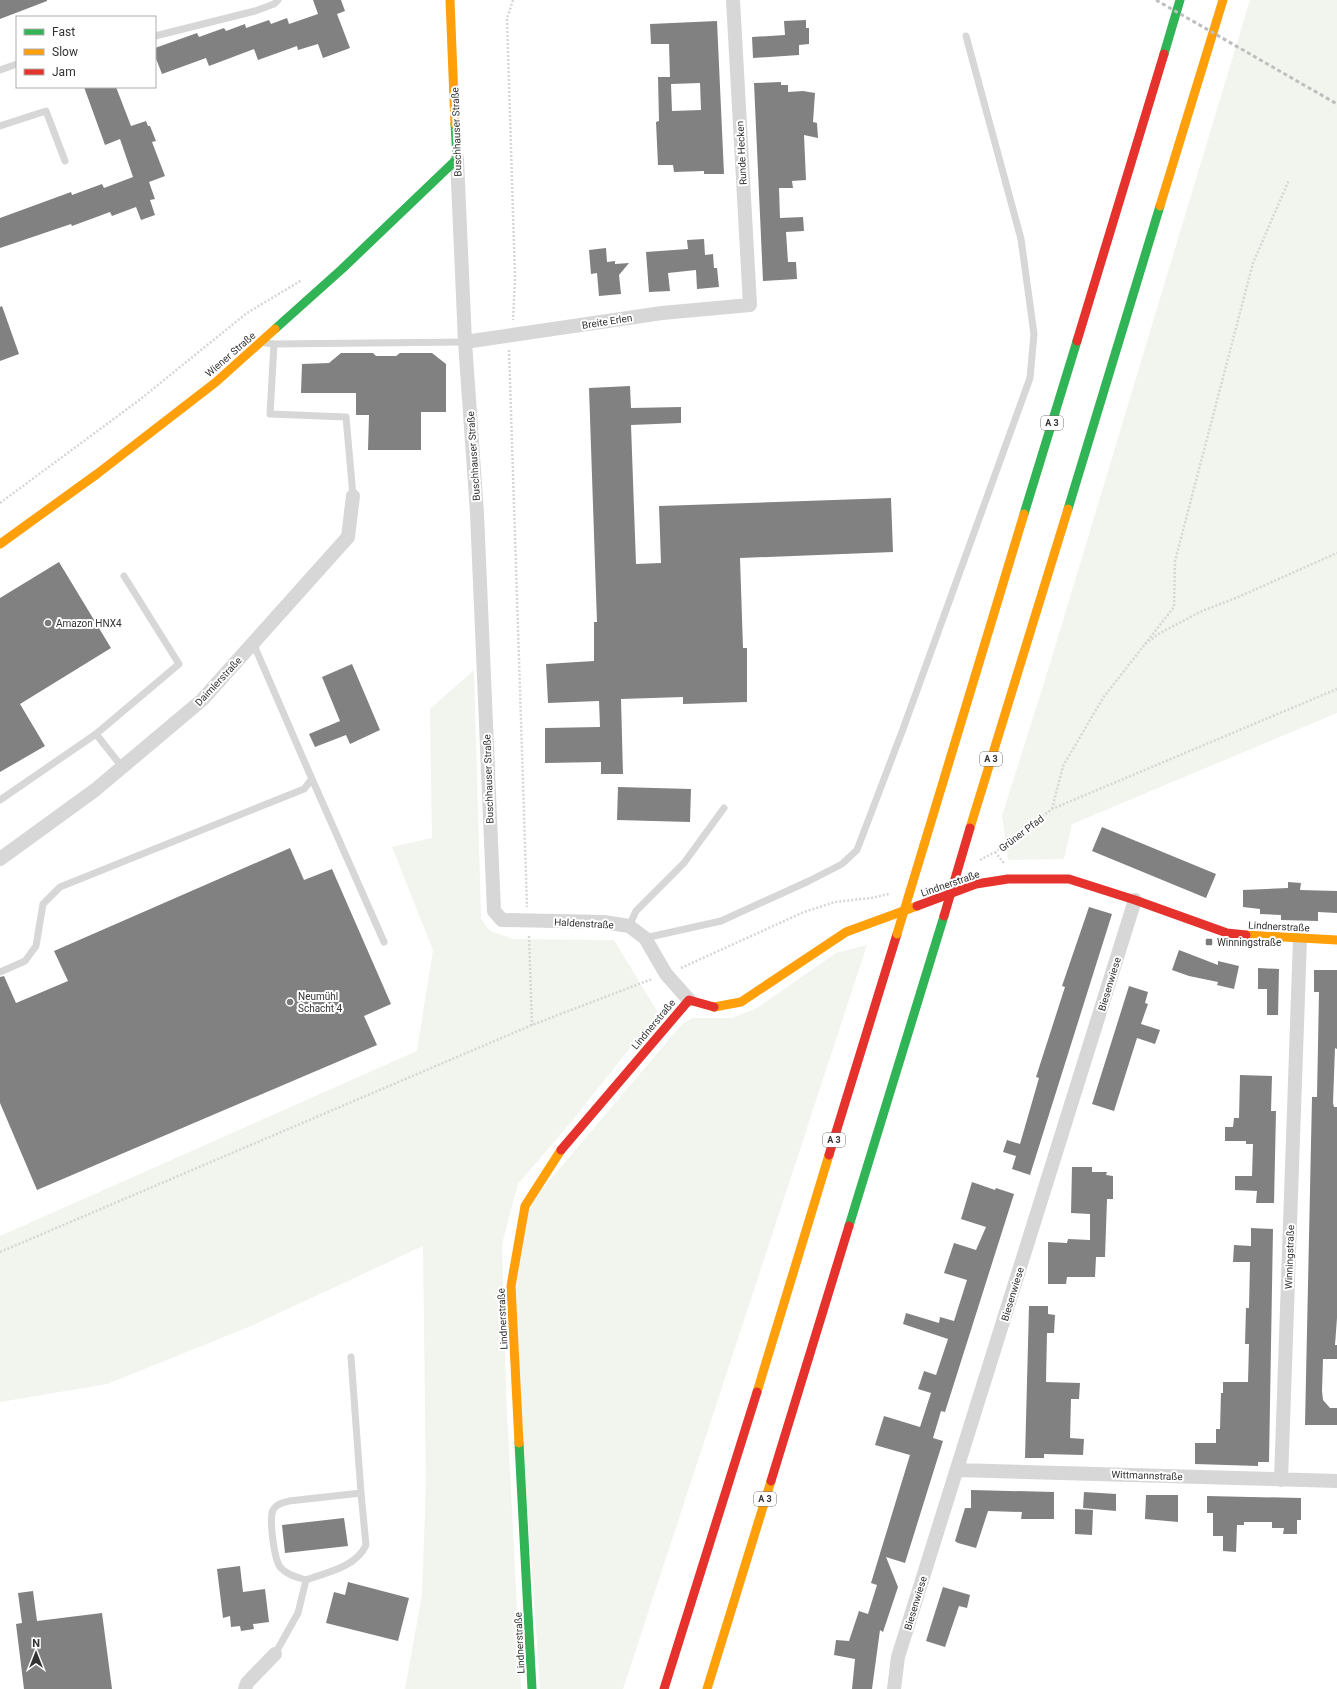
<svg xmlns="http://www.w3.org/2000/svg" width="1337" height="1689" font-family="Roboto,sans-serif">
<rect width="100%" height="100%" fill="#fff"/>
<!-- green -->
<path fill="#f1f5ed" d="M1250,0H1337V713L1072,824L1064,859L1008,860L1002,816L1049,667Z
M474,670L481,919L490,931L513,939L614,940L658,1013L572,1121L518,1184L502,1244L506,1391L521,1689H405L422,1595L426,1483L423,1246L251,1326L107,1384L0,1402V1236L417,1051L433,950L392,847L432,838L430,709Z
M867,945L623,1689H540L512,1286L527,1207L682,1024L692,1018H732L757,1008L836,953Z"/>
<!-- building -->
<path fill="#818181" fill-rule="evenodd" d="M0,0H47V1L0,19Z
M313,0H341L345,11L337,14L350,48L323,58L318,44L298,50L297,46L258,60L254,49L209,66L206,58L162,74L155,56V48L197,33L199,37L224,28L226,31L245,24L246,28L269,20L271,24L287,18L289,24L318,14Z
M806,20V28H809V44L799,45V55L753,58L752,37L785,35L784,21Z
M717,21L724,174H704V171L674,172L673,165H658L656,122L659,121L658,77H670L669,44H651L650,24ZM700,83L701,110L672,111L671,84Z
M781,82V85H788V92L803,91L815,93L813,122L817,123L818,138L804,135L806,180L792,181L793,188H779L780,218L803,217L804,231L786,232L788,262H796L797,279L763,281L754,83Z
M84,87H116L131,126L146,121L148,126H150L156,141L152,142L165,176L149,182L155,199L150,200L155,215L141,220L136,207L112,216L110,212L72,226L71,224L0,248V218L71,192L72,195L102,184L104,188L133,177L120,139L105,145Z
M704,239L705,255L713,254L714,268H717L719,287L697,289L696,270L668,273L670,291L649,292L646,252L688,249L687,240Z
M606,248L607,262L615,261V264L629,263L619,275L621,294L599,296L597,273L591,274L589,250Z
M2,306L19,354L0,361V307Z
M341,353H373L376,356H396L400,353H432L446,364V412H421V450H368L369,415H356V393H301L302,364L329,363Z
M630,386L631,408L681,407V423L631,425L636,564L661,563L659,506L891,498L893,552L740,558L743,648H747V702L683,704V697L621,699L623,774H601V762L545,763V728L600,727L599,701L548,703L546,664L594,661V622H597L589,388Z
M59,562L111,648L20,704L45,746L0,772V598Z
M352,664L380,730L350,744L346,735L315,747L309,734L340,721L322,677Z
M618,787L691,789L690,822L617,820Z
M1102,827L1216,874L1206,898L1092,851Z
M290,848L304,880L332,869L391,1004L364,1016L377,1045L37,1190L0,1103V977L4,976L16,1003L68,981L54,951Z
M1288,882L1301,883L1300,890L1337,891V913L1318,912V921L1281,920V915L1260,914V909L1243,907V890L1288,888Z
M1089,907L1112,914L1030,1175L1012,1169L1016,1156L1003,1152L1007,1140L1020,1144L1039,1078L1036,1077L1065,987L1062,986Z
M1179,950L1218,965V961L1239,966L1234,989L1217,985L1218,982L1189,976L1172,970Z
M1258,968L1279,969L1278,1015H1267V989H1258Z
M1314,970H1337V1049L1335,1048L1333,1103L1334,1107H1337V1318L1335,1345H1337V1359H1323L1322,1391L1323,1400L1330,1408H1337V1425H1305L1312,1097H1317L1319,992H1314Z
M1129,986L1148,992L1145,1003L1148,1004L1141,1024L1160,1030L1155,1044L1137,1038L1114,1111L1092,1104Z
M1240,1075L1272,1076L1271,1111H1276L1274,1203H1256L1257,1191L1235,1190V1176H1252L1253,1144H1246V1141H1225V1127H1233L1234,1118H1239Z
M1072,1167H1092V1172H1107L1106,1175L1113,1176V1199H1107L1105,1257H1096L1095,1277H1067L1066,1284H1048V1242L1067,1243L1068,1239L1090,1240V1214L1071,1213Z
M972,1182L995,1190L996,1188L1014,1194L945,1412L941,1411L933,1438L943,1441L905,1563L886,1557L898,1587L883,1632L880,1630L872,1689H852L855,1659L834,1655L836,1640L849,1641L859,1611L868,1614L877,1585L871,1583L910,1455L875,1445L884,1416L920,1427L931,1393L918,1389L924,1371L936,1375L948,1339L903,1324L906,1313L939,1323L940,1317L954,1321L967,1280L944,1273L954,1243L976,1250L986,1227L961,1219Z
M1251,1228L1273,1229L1269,1462H1258V1466L1195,1464V1443H1216V1429H1220L1221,1393H1223V1382H1248L1249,1344H1245L1246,1308H1249L1250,1262H1233L1234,1245L1251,1246Z
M1029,1306H1048V1314L1055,1315L1054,1333H1047L1046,1382L1080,1383L1079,1399H1071L1070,1438L1084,1439L1083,1455L1044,1454V1458H1025Z
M971,1490L1054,1492V1519H1021L1022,1512L988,1511L976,1548L958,1543L955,1541L965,1508H971Z
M1084,1492L1116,1494V1511L1083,1508Z
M1146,1495H1178V1522L1145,1519Z
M1207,1496L1301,1498V1520H1297V1534H1283L1284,1528H1272V1522H1244V1525H1237L1236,1552L1223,1551V1536H1213V1513H1207Z
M1075,1509L1093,1510L1092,1535L1075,1534Z
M344,1518L348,1546L285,1553L282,1525Z
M240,1566L243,1592L265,1589L269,1622L253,1624L254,1629L241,1631L240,1626L231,1627L230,1616L223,1618L217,1569Z
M348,1582L409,1598L398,1641L326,1623L334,1592L345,1595Z
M943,1587L970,1595L967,1608L959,1606L945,1647L926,1641Z
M33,1591L37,1621L102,1613L112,1689H24L16,1624L22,1623L18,1593Z"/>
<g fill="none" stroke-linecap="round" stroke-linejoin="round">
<!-- path -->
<path stroke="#d6d6d6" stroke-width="2.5" stroke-dasharray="2 2" stroke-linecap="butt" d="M513,0L507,19L515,278L513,320
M509,350L527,907
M0,503L138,401L247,313L302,280
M1145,644L1174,607L1175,561L1253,263L1289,180
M1052,809L1063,766L1103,698L1145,644L1160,633L1202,611L1236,598L1337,553
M995,852L1004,863
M980,860L995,852L1052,809L1337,689
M529,936L532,1025
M681,968L804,912L835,902L871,898L889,894
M0,1252L532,1025L652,979"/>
<!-- lane -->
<path stroke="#d7d7d7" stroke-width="7" d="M155,36L255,11L274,4L278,0
M0,70L17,64
M0,126L46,111L65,161
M265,343L274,344L270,414L346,417L353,496
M274,344L465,342
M96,734L179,664L124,576
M312,779L384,942
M0,800L96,734L122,767
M629,926L636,911L684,863L724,808
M645,938L721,921L809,881L842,864L857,850L903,729L1030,378L1034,334L1021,239L966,36
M0,972L25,961L36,946L43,904L60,887L304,789L312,779L253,643
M351,1357L361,1493
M275,1654L298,1613L306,1580C297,1577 287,1575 281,1568C274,1561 269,1519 273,1510C276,1504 283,1503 289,1501L361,1493L366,1545C356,1567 328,1572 306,1580"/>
<!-- street -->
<path stroke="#d7d7d7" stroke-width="14" d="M457,159L465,342L477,513L494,911L502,920L604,922L629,926L645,938L666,974L689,1000
M465,342L662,313L750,305L733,0
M0,859L95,790L202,700L348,537L353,496
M957,1470L1337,1481
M1281,1480L1300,939
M245,1689L247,1683L275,1654
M894,1689L898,1657L1135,900"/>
<!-- fast -->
<path stroke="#30b455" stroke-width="9" d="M1164,54L1180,0
M275,329L342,269L457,159L455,124
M1068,509L1160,206
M1024,514L1077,341
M849,1226L944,916
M519,1443L532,1689"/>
<!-- slow -->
<path stroke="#ff9f0a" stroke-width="9" d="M450,0L455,124
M1160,206L1223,0
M0,544L97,474L216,382L275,329
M970,828L1068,509
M924,845L1024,514
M1246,935L1337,940
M714,1007L741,1002L846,932L917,906
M757,1392L829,1155
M519,1443L511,1286L525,1206L561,1150
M707,1689L771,1481"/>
<!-- jam -->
<path stroke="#e5322d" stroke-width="9" d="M1077,341L1164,54
M917,906L976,884L1008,879H1069L1135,900L1227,933L1246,935
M561,1150L689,1000L714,1007
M829,1155L897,934
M771,1481L849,1226
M664,1689L757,1392"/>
<!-- rail -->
<path stroke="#bebebe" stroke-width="3" stroke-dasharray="4 3" stroke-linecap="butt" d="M1156,0L1337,104"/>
<!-- slow-bridge -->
<path stroke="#ff9f0a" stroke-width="9" d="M897,934L924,845"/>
<!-- jam-bridge -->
<path stroke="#e5322d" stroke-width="9" d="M944,916L970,828"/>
</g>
<!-- markers -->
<g fill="#7a7a7a" stroke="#fff" stroke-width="1.5">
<circle cx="48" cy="623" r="4"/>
<rect x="1205" y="938" width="8" height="8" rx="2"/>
<circle cx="290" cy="1002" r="4"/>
</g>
<g text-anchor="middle" stroke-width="4" stroke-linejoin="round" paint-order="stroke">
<!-- shield labels -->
<g fill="#fff" stroke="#707070" stroke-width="1">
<rect x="1041" y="416" width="22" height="14" rx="3"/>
<rect x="980" y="752" width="22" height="14" rx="3"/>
<rect x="823" y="1133" width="22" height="14" rx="3"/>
<rect x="754" y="1492" width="22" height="14" rx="3"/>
</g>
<g font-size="9" font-weight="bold" fill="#333">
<text x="1052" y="426">A 3</text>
<text x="991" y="762">A 3</text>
<text x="834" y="1143">A 3</text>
<text x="765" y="1502">A 3</text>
</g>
<!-- street labels -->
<g font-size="10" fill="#333" stroke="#fff">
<text transform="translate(456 132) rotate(-92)" y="4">Buschhauser Straße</text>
<text transform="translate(741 153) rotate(-93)" y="4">Runde Hecken</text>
<text transform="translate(607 321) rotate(-9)" y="4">Breite Erlen</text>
<text transform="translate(230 354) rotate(-41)" y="4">Wiener Straße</text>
<text transform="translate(473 456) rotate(-94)" y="4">Buschhauser Straße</text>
<text transform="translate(218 681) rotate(-47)" y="4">Daimlerstraße</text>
<text transform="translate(488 779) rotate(-92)" y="4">Buschhauser Straße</text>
<text transform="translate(1021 833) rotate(-37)" y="4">Grüner Pfad</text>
<text transform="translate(950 883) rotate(-19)" y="4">Lindnerstraße</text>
<text transform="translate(584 923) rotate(3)" y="4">Haldenstraße</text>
<text transform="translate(1279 926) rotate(3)" y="4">Lindnerstraße</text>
<text transform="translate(1109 984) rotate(-73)" y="4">Biesenwiese</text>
<text transform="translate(653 1024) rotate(-50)" y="4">Lindnerstraße</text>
<text transform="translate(1289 1257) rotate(-88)" y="4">Winningstraße</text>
<text transform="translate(1012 1294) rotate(-73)" y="4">Biesenwiese</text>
<text transform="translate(502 1319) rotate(-93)" y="4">Lindnerstraße</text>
<text transform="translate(1147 1475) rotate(2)" y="4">Wittmannstraße</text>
<text transform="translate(915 1603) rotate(-73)" y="4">Biesenwiese</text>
<text transform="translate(519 1643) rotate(-93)" y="4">Lindnerstraße</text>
</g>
<!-- poi labels -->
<g font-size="10" fill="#333" stroke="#fff" text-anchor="start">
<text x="56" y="627">Amazon HNX4</text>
<text x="1217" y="946">Winningstraße</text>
<text x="298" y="1000">Neumühl<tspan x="298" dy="12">Schacht 4</tspan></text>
</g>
</g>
<!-- legend -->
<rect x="16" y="16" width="140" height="72" fill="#ffffff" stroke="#adadad"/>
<rect x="24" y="29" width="20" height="6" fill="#30b455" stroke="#adadad"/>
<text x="52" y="36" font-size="12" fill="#333333">Fast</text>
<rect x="24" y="49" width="20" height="6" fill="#ff9f0a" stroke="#adadad"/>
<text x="52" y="56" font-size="12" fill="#333333">Slow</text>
<rect x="24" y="69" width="20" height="6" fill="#e5322d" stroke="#adadad"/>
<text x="52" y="76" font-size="12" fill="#333333">Jam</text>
<!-- north arrow -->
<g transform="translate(36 1653)" stroke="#ffffff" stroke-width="3" paint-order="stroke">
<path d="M0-3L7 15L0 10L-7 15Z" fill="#333333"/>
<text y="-6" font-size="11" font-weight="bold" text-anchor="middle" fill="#333333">N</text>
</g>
</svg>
